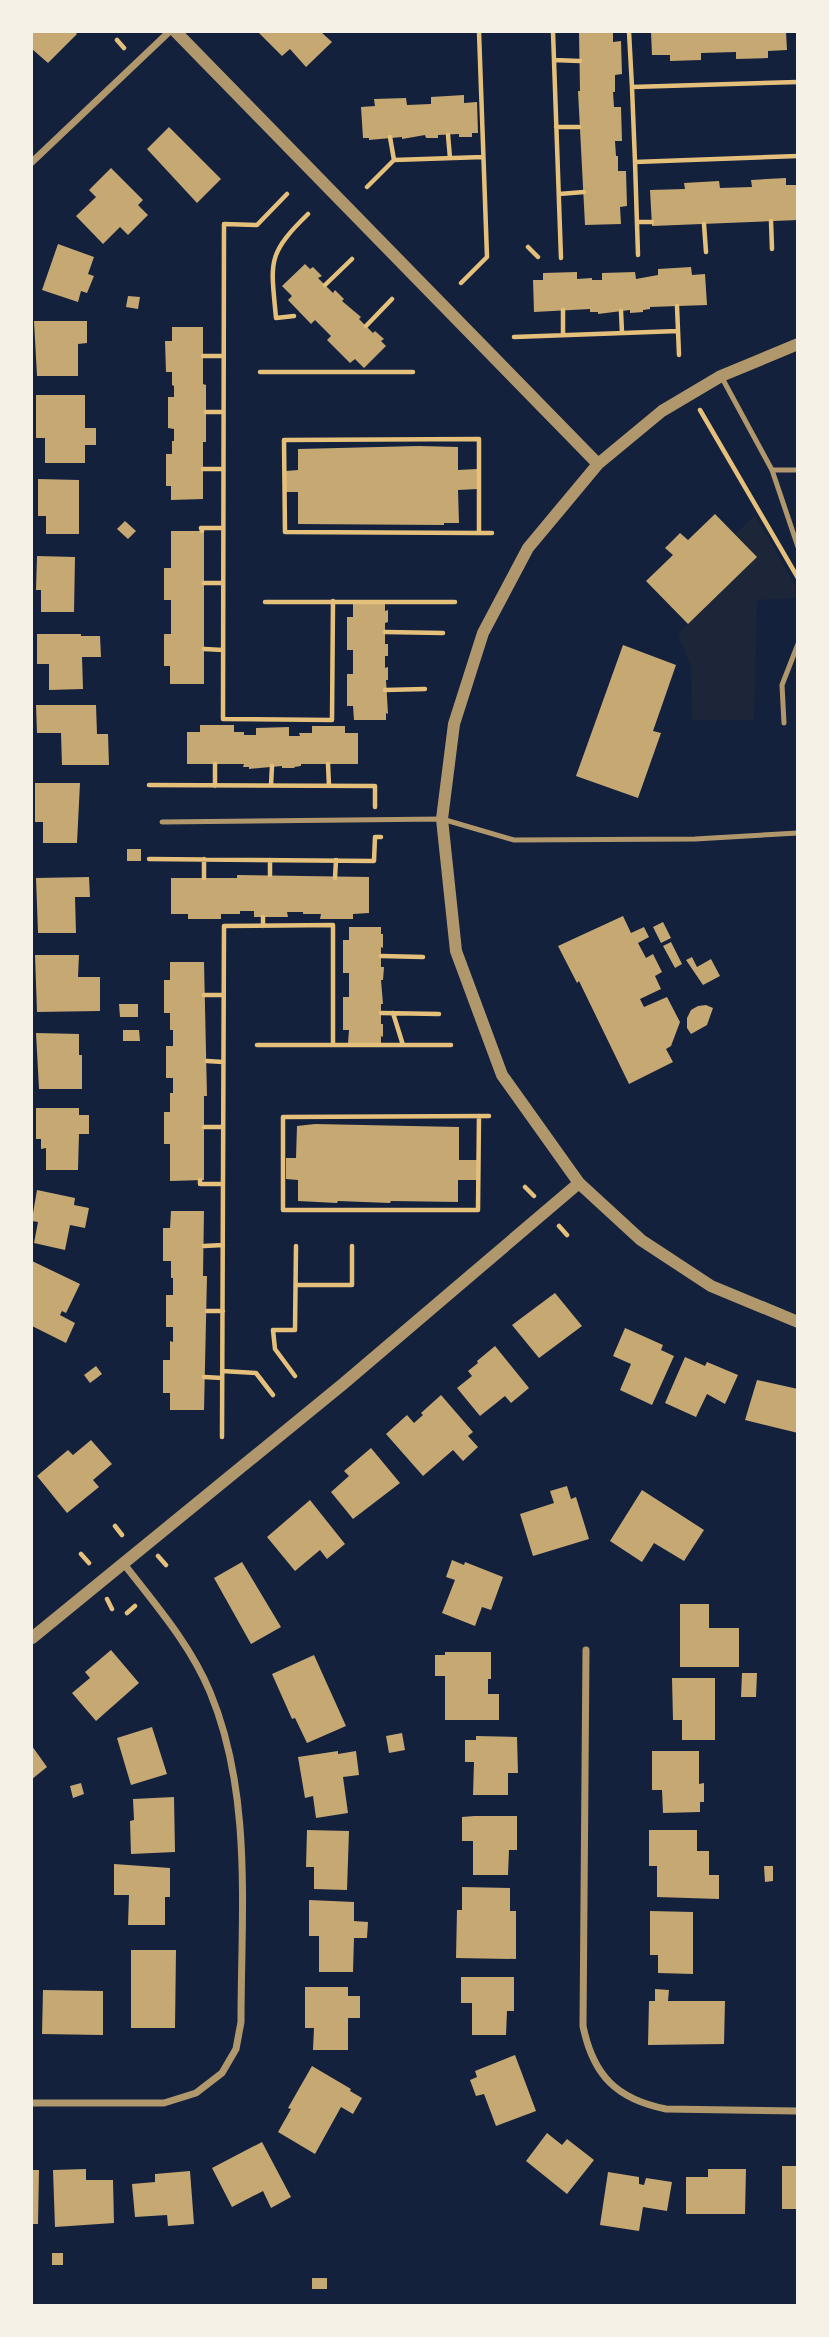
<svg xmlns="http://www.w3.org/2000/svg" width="829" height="2337" font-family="Cabin,sans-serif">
<rect width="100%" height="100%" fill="#14213d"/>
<!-- green -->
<path fill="#1d2539" d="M755,515L797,589L798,598L757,600L754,720H692L691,667L678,634L756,557L735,534Z"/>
<!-- building -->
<path fill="#c6a872" d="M32,32H75L77,34L48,63L32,49Z
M258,32H321L332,42L306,67L290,49L282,56Z
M579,32H613V42L621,41L622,74L615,75V92H613L614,107H621L622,141H615L616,156H618V171H626L627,206L620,207L621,224L585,225L578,91H580Z
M651,32H786L787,50L768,51V58L736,59V52L701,53V60L670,61V55H652Z
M464,95V103L477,102L478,133H472V137H459V134L438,135V138H426L425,135L402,139V137L369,140V138H363L361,107L375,106L374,99L406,98L407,105L431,104V97Z
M169,127L221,179L197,203L147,149Z
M111,168L143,200L138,205L148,215L128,235L120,227L103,244L76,216L96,197L89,190Z
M786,178V185H798V220L652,226L650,190L685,189L684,183L719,181L720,188L752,187L751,180Z
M58,244L94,257L88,274L94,276L87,293L81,291L78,302L42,290Z
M305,264L310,269L313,267L322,276L318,278L333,293L335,290L344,299L342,301L361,317L359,319L373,333L375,331L384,339L381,341L386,346L364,368L355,359L350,363L327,340L331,336L315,320L311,324L288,300L292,296L282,286Z
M691,267L692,275L705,274L707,305L650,307V309L643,310V312L630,313V310L598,314V312H590V309L534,312L533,280H543V273L577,272V279L592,278V280H602V273L635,272L636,279L658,275V269Z
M128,296L140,297L138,309L126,307Z
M34,321H87V343L78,344V376H37Z
M172,327H203V384L206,385V442H203V499L171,500V486H166V454H172V441H174V429L168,428V397H174V386L172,385V372H166L165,341H172Z
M36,395H85V428H96V445H85V463H45V438H36Z
M419,446L458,447V470L477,469L478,489L458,490L459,523H444V525L298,524V492H286V471L298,470V449Z
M38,479L79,480V534H46V516H38Z
M715,514L757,557L688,624L646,581L673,555L665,548L680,533L688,540Z
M125,521L136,531L128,539L117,529Z
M171,531H204V684H170V666H164V634H171V600H164V568H171Z
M37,556L75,557L74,612H41V590H36Z
M385,603V611L388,610V622L385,623V644H388V656H385V668L388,667V680H386L388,714L386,713V720H354L353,706H347V674H353V650H347V617H353V604Z
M37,634H81V636H100L101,657H82L83,689L49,690V664H37Z
M623,645L676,665L653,731L661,733L638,798L576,776Z
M36,705H96L97,734H108L109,765H62L61,733H37Z
M200,725H234V732H244V735H256V728L289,727V736H300L299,733H312V726H345V733H358V764H301V766L294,767L295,768H282V766L249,769V767H243L244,764H187V732H200Z
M35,783H80L77,843H43V822H35Z
M127,849H141V861H127Z
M237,875L369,877V913L353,914V919H320L321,914H303V912H287L288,917H254V911H240V914H221V919H188V914H171V878H237Z
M89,877L90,897H75L76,933H38L36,878Z
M623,916L631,933L644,927L649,937L638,943L646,958L653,954L662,972L655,976L661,989L640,999L644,1007L667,997L680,1022L671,1046L666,1049L673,1062L629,1084L579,981L577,983L558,946Z
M663,922L671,938L661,943L653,927Z
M349,927H381V934H383V948L381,947V967H384L383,980H381L383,1004H381V1024H383V1037L381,1036V1043H348L349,1030H343V997H349V973H343V940H349Z
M671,942L682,964L675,968L663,946Z
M35,955H79L78,977H100V1011L37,1012Z
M692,957L697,967L711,959L720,976L703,985L686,960Z
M170,962H204L207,1096H204V1180L170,1181V1144H164V1112H170V1093H173V1078H166V1046H173V1030H170V1013H164V980H170Z
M119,1004H138V1017H120Z
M706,1005L713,1008L707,1025L691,1034L687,1028V1018L691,1010L698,1006Z
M123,1030H139L140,1041H123Z
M36,1033L79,1034V1055H82V1089H39Z
M36,1108H79V1115H89V1134H79L78,1170H46V1148L41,1149V1139H36Z
M315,1124L459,1127V1160H478V1180H458V1202L391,1201L390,1203L338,1201L337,1203L298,1201V1180L286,1179V1158H296L297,1126Z
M37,1190L75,1198L74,1205L89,1208L85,1228L70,1225L65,1250L34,1243L38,1222L32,1221V1219Z
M171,1211H204L203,1276H207L204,1410H170V1393H163V1360H170V1341L173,1342V1327H166V1295H173V1278H171V1261H163V1228H170Z
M32,1261L80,1284L66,1313L62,1311L60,1315L75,1323L66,1343L32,1326Z
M555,1293L582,1326L539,1358L512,1325Z
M625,1328L663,1345L661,1350L674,1356L652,1405L620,1390L631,1364L613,1356Z
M495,1346L529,1388L511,1403L505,1396L480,1416L457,1388L472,1376L468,1371L478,1363L477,1361Z
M685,1357L705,1366L707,1362L738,1375L725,1404L707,1394L696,1417L665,1403Z
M96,1366L102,1374L90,1383L84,1375Z
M757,1380L798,1389V1433L745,1420Z
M441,1395L473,1432L468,1436L478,1447L463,1461L453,1450L423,1476L386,1434L407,1415L414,1423L423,1415L421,1413Z
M91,1440L112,1464L93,1480L99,1487L67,1513L37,1476L68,1450L73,1455Z
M371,1448L400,1483L353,1519L331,1492L349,1476L344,1471Z
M567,1486L571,1499L576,1497L589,1539L533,1556L520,1514L554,1503L550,1491Z
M642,1490L704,1530L684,1561L654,1543L642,1562L610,1541Z
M310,1500L345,1544L327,1559L320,1550L295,1571L267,1537Z
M452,1560L464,1565L465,1562L503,1577L491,1610L482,1607L475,1626L442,1613L455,1580L446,1577Z
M242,1562L281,1627L251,1644L214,1578Z
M680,1604H709V1628H739V1667H680Z
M111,1650L139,1683L96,1721L72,1693L90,1678L85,1672Z
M445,1652H491V1679H488V1694H499V1720H445V1676H435V1655H445Z
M314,1655L346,1726L307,1743L295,1718L292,1719L272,1674Z
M742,1673H757L756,1697H741Z
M672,1678H715V1740H682V1720H673Z
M152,1727L167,1774L131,1785L117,1738Z
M402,1733L405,1750L389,1753L386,1736Z
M476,1736L517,1737L518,1773H508V1795H473L474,1762H465V1740H476Z
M32,1746L47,1767L32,1779Z
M338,1751V1754L356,1751L359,1775L343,1777L348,1813L316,1818L313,1796L305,1798L298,1757Z
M652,1751H699V1784L704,1783V1802H700V1812L663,1813L662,1790H652Z
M81,1783L84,1794L73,1798L70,1786Z
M174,1797L175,1852L131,1854L130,1821L134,1820L133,1799Z
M474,1816H517V1850H509L508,1875H473V1841H462V1817Z
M307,1830L349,1831L347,1890L314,1889V1867H306Z
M649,1830H697V1851H709V1875H719V1899L657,1897V1866H649Z
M114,1864L170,1868V1897H165V1925H128L129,1895H114Z
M764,1866H773V1881L765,1882Z
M462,1887L510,1888V1911H516V1959L456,1958L457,1910H462Z
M309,1900L354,1902V1921L368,1922L367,1938H354L353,1972H319V1936H309Z
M650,1911L693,1912V1974L658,1973V1955H650Z
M131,1950H176L175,2028H131Z
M461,1977H514V2011H507L506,2035H472V2003H461Z
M305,1987H348V1996H360V2018H348V2050H313L314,2028H305Z
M655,1989L669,1990L668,2001H725L724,2044L648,2045L649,2001H655Z
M43,1990L103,1991V2035L42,2034Z
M515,2055L536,2111L496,2126L484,2094L476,2096L470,2080L477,2077L475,2071Z
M312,2066L351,2089L350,2091L362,2098L353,2114L341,2107L315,2154L278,2132L291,2109L288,2108Z
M547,2133L562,2145L567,2139L594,2160L567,2194L526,2161Z
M262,2142L291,2197L271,2208L263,2191L232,2207L212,2168Z
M782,2166H798V2209H782Z
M86,2169V2180H113L114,2223L55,2227L53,2170Z
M708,2169H746L745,2214H686V2177H708Z
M32,2170H39L38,2224H32Z
M190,2171L194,2224L168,2226L167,2215L135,2217L132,2184L155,2182V2174Z
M608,2172L639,2177V2184L644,2185L646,2178L672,2182L667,2211L643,2207L639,2231L600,2225Z
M52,2253H63V2265H52Z
M312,2278H327V2289H312Z"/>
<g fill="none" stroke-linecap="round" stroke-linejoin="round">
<!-- path -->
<path stroke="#e5c07b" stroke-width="4.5" d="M553,32L561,258
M629,32L632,87L798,82
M117,40L124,48
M554,60L580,61
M632,87L635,162L798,156
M556,127H579
M448,135L450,158
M390,137L394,160
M635,162L638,255
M367,187L394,160L483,157
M287,194L257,225L224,224L223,719L332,720L333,601
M559,194L584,192
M771,221L772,249
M637,222H652
M704,224L706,252
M528,247L538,257
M461,283L487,257L479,32
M325,285L352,259
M677,306L679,355
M563,310V335
M621,311L622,333
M294,316L276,318C271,262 266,255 308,214
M366,326L392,299
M514,337L678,331
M203,356H224
M260,372H413
M700,410L798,578
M206,412H223
M203,469H223
M202,531L201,528H223
M479,533V439L284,440L285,532L479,533H492
M204,583H223
M265,602H455
M385,632L443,633
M204,649L223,650
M385,690L425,689
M328,764L329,786
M149,785L375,786V807
M271,785L272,766
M215,786V764
M149,859L374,861L375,837H381
M204,859V878
M270,860V875
M335,878L336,860
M263,917V926
M381,956L423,957
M204,995H223
M381,1013L439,1014
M393,1013L403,1045
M257,1045H451
M207,1061L223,1062
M479,1116L478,1210H283V1117L489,1116
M204,1127H223
M200,1180V1184H223
M525,1187L534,1196
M559,1226L567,1235
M204,1246L223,1245
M296,1285H352V1246
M207,1311H223
M222,1371L256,1373L273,1395
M295,1376L275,1349L273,1330H295L296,1246
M204,1377L222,1378
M222,1437L224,926L333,925V1044
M115,1526L122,1535
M81,1554L89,1563
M158,1556L166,1565
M107,1599L112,1609
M127,1613L135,1606"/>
<!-- service -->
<path stroke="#b1986c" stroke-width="5" d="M721,376L772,470L798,547
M772,470H798
M784,723L782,685L798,644
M162,822L442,819L514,840L695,839L798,833"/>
<!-- minor -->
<path stroke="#b1986c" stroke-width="7" d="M32,162L169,32
M586,1650L583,2026C593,2075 616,2099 666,2109L798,2111
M32,2103H164L196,2093L222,2073L236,2049L241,2022C241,1913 253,1795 210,1692C190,1644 155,1604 124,1564"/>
<!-- tertiary -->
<path stroke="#b1986c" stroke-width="12" d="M176,32L598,464
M798,344L721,376L662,411L598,464L528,548L483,633L454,724L442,819L456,951L502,1075L579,1183L641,1240L711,1286L798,1322
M32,1638L343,1384L579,1183"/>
</g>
<!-- border -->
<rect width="829" height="2337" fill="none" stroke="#f6f1e7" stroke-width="66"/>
</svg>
